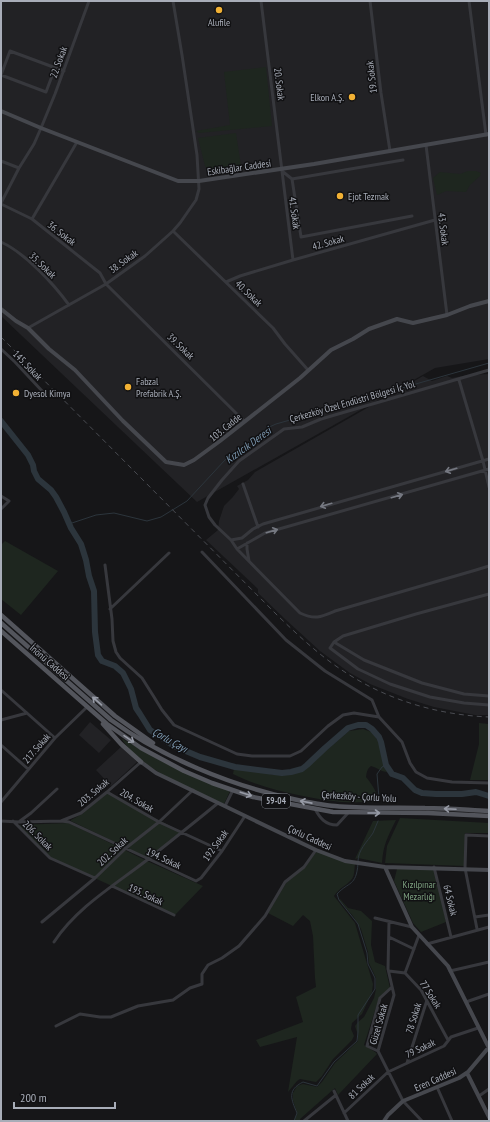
<svg xmlns="http://www.w3.org/2000/svg" width="490" height="1122" font-family="'PT Sans Narrow',sans-serif">
<rect width="100%" height="100%" fill="#161618"/>
<!-- built -->
<path fill="#222225" d="M1,1H489V359L435,368L197,502L1,316Z
M489,374V715H475L434,707L408,699L370,684L350,673L320,651L285,619L258,593V589L206,540L218,530L219,521L224,506L232,498L239,489L237,486L248,480L255,472L423,376L432,381L447,376L452,378L468,375Z
M90,722L111,740L99,753L79,735Z
M122,746L137,762L111,786L96,770Z"/>
<!-- green -->
<path fill="#1e261f" d="M266,67L272,126L199,133L196,131L230,125L224,72Z
M236,133L241,166L209,171L205,166L198,138Z
M468,171H476L481,173L480,176L470,185L466,192L446,191L437,195L433,178L440,172L460,174Z
M5,541L58,571L21,615L1,599V545Z
M479,723L489,724V780H470L479,744Z
M363,729L374,733L391,771C384,774 378,768 371,766C367,769 367,772 366,777C371,783 379,794 378,802C366,802 353,803 341,802C308,798 262,789 233,774L234,769L257,770L273,775L301,772L349,731Z
M121,738L163,762L230,791L224,804C189,787 143,772 121,738Z
M107,793L182,832L150,859L71,821V820L82,814Z
M400,818L489,823V833H465L464,866L385,863L387,846Z
M396,820C388,836 383,845 382,863L358,858L355,859L373,821Z
M69,823L147,861L203,886L175,915L51,858L18,825Z
M317,851L355,864C354,870 355,876 351,880C345,887 340,887 334,896L355,923L373,984L372,992L362,1014L352,1023L351,1029L354,1036L352,1040L333,1059L322,1076L316,1082L300,1079L297,1081L288,1092L297,1037L260,1047L256,1040L303,1022L296,997L316,987L315,978L313,936L310,921L303,915L293,926L268,913L286,883L304,868Z
M397,869H435L446,922L421,932L413,923L394,881Z
M340,899L348,908L361,911L372,921L371,945L375,962L385,966L390,988L379,998L364,1045L375,1052L377,1054L338,1095L335,1088L300,1119V1121H294L297,1113L293,1100V1093L297,1086L303,1084L317,1087L322,1082L335,1063L358,1041V1035L355,1026L358,1022L364,1017L374,998L376,989V978L369,963L368,952L361,929L353,916L339,900Z"/>
<g fill="none" stroke-linecap="round" stroke-linejoin="round">
<!-- stream -->
<path stroke="#2c353c" stroke-width="1" d="M69,524L96,515L114,513L147,521L161,517L187,501L225,460L233,454L267,428L276,424L290,420L489,363
M379,798L377,774L382,767L386,765
M358,861C358,850 367,842 373,833C375,829 376,825 378,821
M294,1121L297,1113C291,1099 287,1090 303,1082L317,1086L334,1062L357,1041L358,1032V1015L375,989V978L368,964L367,953L358,924L339,900L337,894C349,881 356,887 358,864"/>
<!-- river -->
<path stroke="#2c353c" stroke-width="6" d="M1,421L28,455L33,465L34,471L38,479L51,490L56,497L64,512L71,528L81,544L86,560L89,576L94,591L95,632L98,655L102,661L115,666L123,673L131,689L136,708L140,714L150,730L174,746L200,757L235,767L282,773L291,772L302,769L307,765L325,748L348,728L358,725H366L372,729L379,737L381,742L386,765L392,774L403,778L415,790L422,793L436,794H462L476,792L489,796"/>
<!-- street -->
<path stroke="#37383d" stroke-width="3" d="M261,1L293,260
M370,1L381,93L390,151
M469,1L486,135
M55,68L46,92L1,75L10,51L64,71
M426,145L447,315
M403,160L292,179L301,237L412,216
M1,161L19,168
M282,171L292,179
M1,203L19,168L34,144L41,128L55,94L89,1
M1,204L32,219L100,273L106,284L244,421
M32,219L77,142
M173,231L273,328L285,344L308,370
M1,242C25,253 53,283 69,305
M226,282L240,276L293,260L435,220
M28,328L106,284L145,256L173,231L180,223L196,200L199,189L197,155L182,55L173,1
M1,349L15,362L43,392
M489,370L321,419L302,427L284,429L239,461L222,480L208,498L205,505L209,517L215,525L231,540L237,549L300,613C315,620 321,617 335,611L476,570L489,566
M459,380L483,461L489,487
M243,484L258,527
M1,496L9,501L1,509
M231,540L242,538L253,529L263,524L489,459
M247,543V549L249,561
M237,549L265,533L489,469
M202,552L286,640L325,671L372,700L379,717L402,742L410,763L416,772L427,778L452,782L489,783
M105,565L112,619L113,641L116,652L120,658L142,678L154,697L162,710L174,725L237,754L252,756H290L301,751L328,726L343,715L354,713L379,717
M489,594L416,614L343,636L334,642L330,648L358,669L390,684L430,697L464,703L489,705
M110,609L169,553
M334,642L364,660L422,683L464,694L489,696
M1,690L55,738
M1,720L27,713
M1,745L28,769
M107,792L159,822L222,851
M1,802L55,738L87,707
M225,806L233,790
M315,809C320,818 325,825 337,825L348,813
M1,821L19,822L61,821L81,813L107,792L141,762
M13,821L50,858L95,878
M20,821L31,813L57,789
M61,821L69,822L196,881L201,878L222,851L245,816
M434,867L451,937
M112,886L174,915
M475,917L489,915
M375,918L412,927
M42,922L95,878L126,848L159,822L193,790
M389,922L388,969L394,995L378,1051L403,1101L422,1121
M477,929L465,868L466,835L489,836
M389,937L414,949
M54,942C77,907 115,885 147,860C171,841 195,822 218,803
M427,944L489,927
M389,971L405,973L421,990L448,1040
M450,971L489,962
M405,973L419,935
M466,1002L489,994
M56,1026L80,1014L100,1017H111L138,1006L173,1000L190,988L202,984V974L208,965L222,958L239,946L265,916L285,882L304,867L316,850
M378,1051L367,1046L380,998L392,987
M407,1063L427,1000
M437,1087L452,1121
M334,1091L348,1121
M479,1096L489,1089
M344,1113L388,1072L444,1046L451,1037L478,1028
M304,1121L336,1095"/>
<!-- secondary -->
<path stroke="#45474d" stroke-width="4" d="M1,111L41,128L178,181H199L314,164L489,134
M1,309L16,321L28,328L49,349L75,370L123,421L166,462L184,465L194,460L220,441L300,378L331,350L353,339L369,329L397,319L413,323L447,315L470,306L489,301
M141,762L156,773L316,850L345,861L385,867L489,870
M385,867L412,927L448,966L489,1048
M467,1073L489,1117
M384,1121L388,1115L403,1101L459,1078L468,1072L489,1047"/>
<!-- primary -->
<path stroke="#53555c" stroke-width="4.5" d="M1,615L115,716L153,743
M1,623L111,720C163,758 230,785 293,799C307,802 321,805 335,806C365,809 395,807 425,808C447,808 468,810 489,811
M1,631L107,724L141,748L184,771L212,783L253,797L333,812L428,813L489,816
M103,724L121,744L141,762"/>
<!-- rail -->
<path stroke="#4a4c52" stroke-width="1" stroke-dasharray="5 4" stroke-linecap="butt" d="M1,337L278,616C300,637 322,658 348,674C390,701 440,715 489,717"/>
</g>
<!-- one-way arrows -->
<defs><path id="oneway-shaft" d="M-6 0H5M1.5-3L5.5 0L1.5 3" fill="none" stroke-width="1.6" stroke-linecap="round" stroke-linejoin="round"/></defs>
<g stroke="#757881">
<use href="#oneway-shaft" transform="translate(451 470) rotate(164)"/>
<use href="#oneway-shaft" transform="translate(397 496) rotate(-16)"/>
<use href="#oneway-shaft" transform="translate(326 505) rotate(164)"/>
<use href="#oneway-shaft" transform="translate(272 531) rotate(-16)"/>
</g>
<g stroke="#979ba6">
<use href="#oneway-shaft" transform="translate(97 701) rotate(-139)"/>
<use href="#oneway-shaft" transform="translate(129 739) rotate(34)"/>
<use href="#oneway-shaft" transform="translate(246 794) rotate(18)"/>
<use href="#oneway-shaft" transform="translate(306 802) rotate(-169)"/>
<use href="#oneway-shaft" transform="translate(450 809) rotate(-177)"/>
<use href="#oneway-shaft" transform="translate(374 813)"/>
</g>
<!-- markers -->
<g fill="#f2b134" stroke="#111113" stroke-width="1.5">
<circle cx="219" cy="10" r="4"/>
<circle cx="352" cy="97" r="4"/>
<circle cx="340" cy="196" r="4"/>
<circle cx="128" cy="387" r="4"/>
<circle cx="16" cy="393" r="4"/>
</g>
<g text-anchor="middle" stroke-width="3" stroke-linejoin="round" paint-order="stroke">
<!-- shield labels -->
<rect fill="#111113" stroke="#7b7e86" stroke-width="1" x="262" y="794" width="28" height="14" rx="3"/>
<g font-size="9" font-weight="bold" fill="#a8adb8">
<text x="276" y="804">59-04</text>
</g>
<!-- poi labels -->
<g font-size="10" fill="#a8adb8" stroke="#111113" text-anchor="start">
<text x="219" y="26" text-anchor="middle">Alufile</text>
<text x="344" y="101" text-anchor="end">Elkon A.Ş.</text>
<text x="348" y="200">Ejot Tezmak</text>
<text x="136" y="385">Fabzal<tspan x="136" dy="12">Prefabrik A.Ş.</tspan></text>
<text x="24" y="397">Dyesol Kimya</text>
</g>
<!-- street labels -->
<g font-size="10" fill="#a8adb8" stroke="#111113">
<text transform="translate(58 62) rotate(-70)" y="4">22. Sokak</text>
<text transform="translate(371 77) rotate(-97)" y="4">19. Sokak</text>
<text transform="translate(280 84) rotate(83)" y="4">20. Sokak</text>
<text transform="translate(239 167) rotate(-8)" y="4">Eskibağlar Caddesi</text>
<text transform="translate(295 213) rotate(82)" y="4">41. Sokak</text>
<text transform="translate(444 229) rotate(83)" y="4">43. Sokak</text>
<text transform="translate(62 233) rotate(38)" y="4">36. Sokak</text>
<text transform="translate(328 242) rotate(-16)" y="4">42. Sokak</text>
<text transform="translate(123 261) rotate(-36)" y="4">38. Sokak</text>
<text transform="translate(43 265) rotate(44)" y="4">35. Sokak</text>
<text transform="translate(249 293) rotate(44)" y="4">40. Sokak</text>
<text transform="translate(181 346) rotate(44)" y="4">39. Sokak</text>
<text transform="translate(28 365) rotate(46)" y="4">145. Sokak</text>
<text transform="translate(352 401) rotate(-16)" y="4">Çerkezköy Özel Endüstri Bölgesi İç Yol</text>
<text transform="translate(225 427) rotate(-39)" y="4">103. Cadde</text>
<text transform="translate(50 662) rotate(41)" y="4">İnönü Caddesi</text>
<text transform="translate(36 748) rotate(-49)" y="4">217. Sokak</text>
<text transform="translate(93 792) rotate(-40)" y="4">203. Sokak</text>
<text transform="translate(359 796) rotate(3)" y="4">Çerkezköy - Çorlu Yolu</text>
<text transform="translate(137 800) rotate(30)" y="4">204. Sokak</text>
<text transform="translate(38 835) rotate(45)" y="4">206. Sokak</text>
<text transform="translate(310 837) rotate(25)" y="4">Çorlu Caddesi</text>
<text transform="translate(215 845) rotate(-54)" y="4">192 Sokak</text>
<text transform="translate(112 851) rotate(-43)" y="4">202. Sokak</text>
<text transform="translate(164 858) rotate(25)" y="4">194. Sokak</text>
<text transform="translate(146 894) rotate(25)" y="4">195. Sokak</text>
<text transform="translate(451 900) rotate(76)" y="4">64 Sokak</text>
<text transform="translate(431 994) rotate(57)" y="4">77 Sokak</text>
<text transform="translate(413 1018) rotate(-73)" y="4">78 Sokak</text>
<text transform="translate(378 1024) rotate(-74)" y="4">Güzel Sokak</text>
<text transform="translate(420 1048) rotate(-25)" y="4">79 Sokak</text>
<text transform="translate(435 1079) rotate(-24)" y="4">Eren Caddesi</text>
<text transform="translate(361 1086) rotate(-43)" y="4">81 Sokak</text>
</g>
<!-- park labels -->
<g font-size="10" fill="#7fa381" stroke="#111113">
<text x="419" y="888">Kızılpınar<tspan x="419" dy="12">Mezarlığı</tspan></text>
</g>
<!-- water labels -->
<g font-size="11" font-style="italic" fill="#7f9bb3" stroke="#111113">
<text transform="translate(248 445) rotate(-36)" y="4">Kızılcık Deresi</text>
<text transform="translate(170 740) rotate(30)" y="4">Çorlu Çayı</text>
</g>
</g>
<!-- border -->
<rect width="490" height="1122" fill="none" stroke="#a8adb8" stroke-width="4"/>
<!-- scale -->
<path d="M14 1102v6h101v-6" fill="none" stroke="#a8adb8" stroke-width="2"/>
<text x="20" y="1102" font-size="12" fill="#a8adb8" stroke="#111113" stroke-width="3" paint-order="stroke">200 m</text>
</svg>
